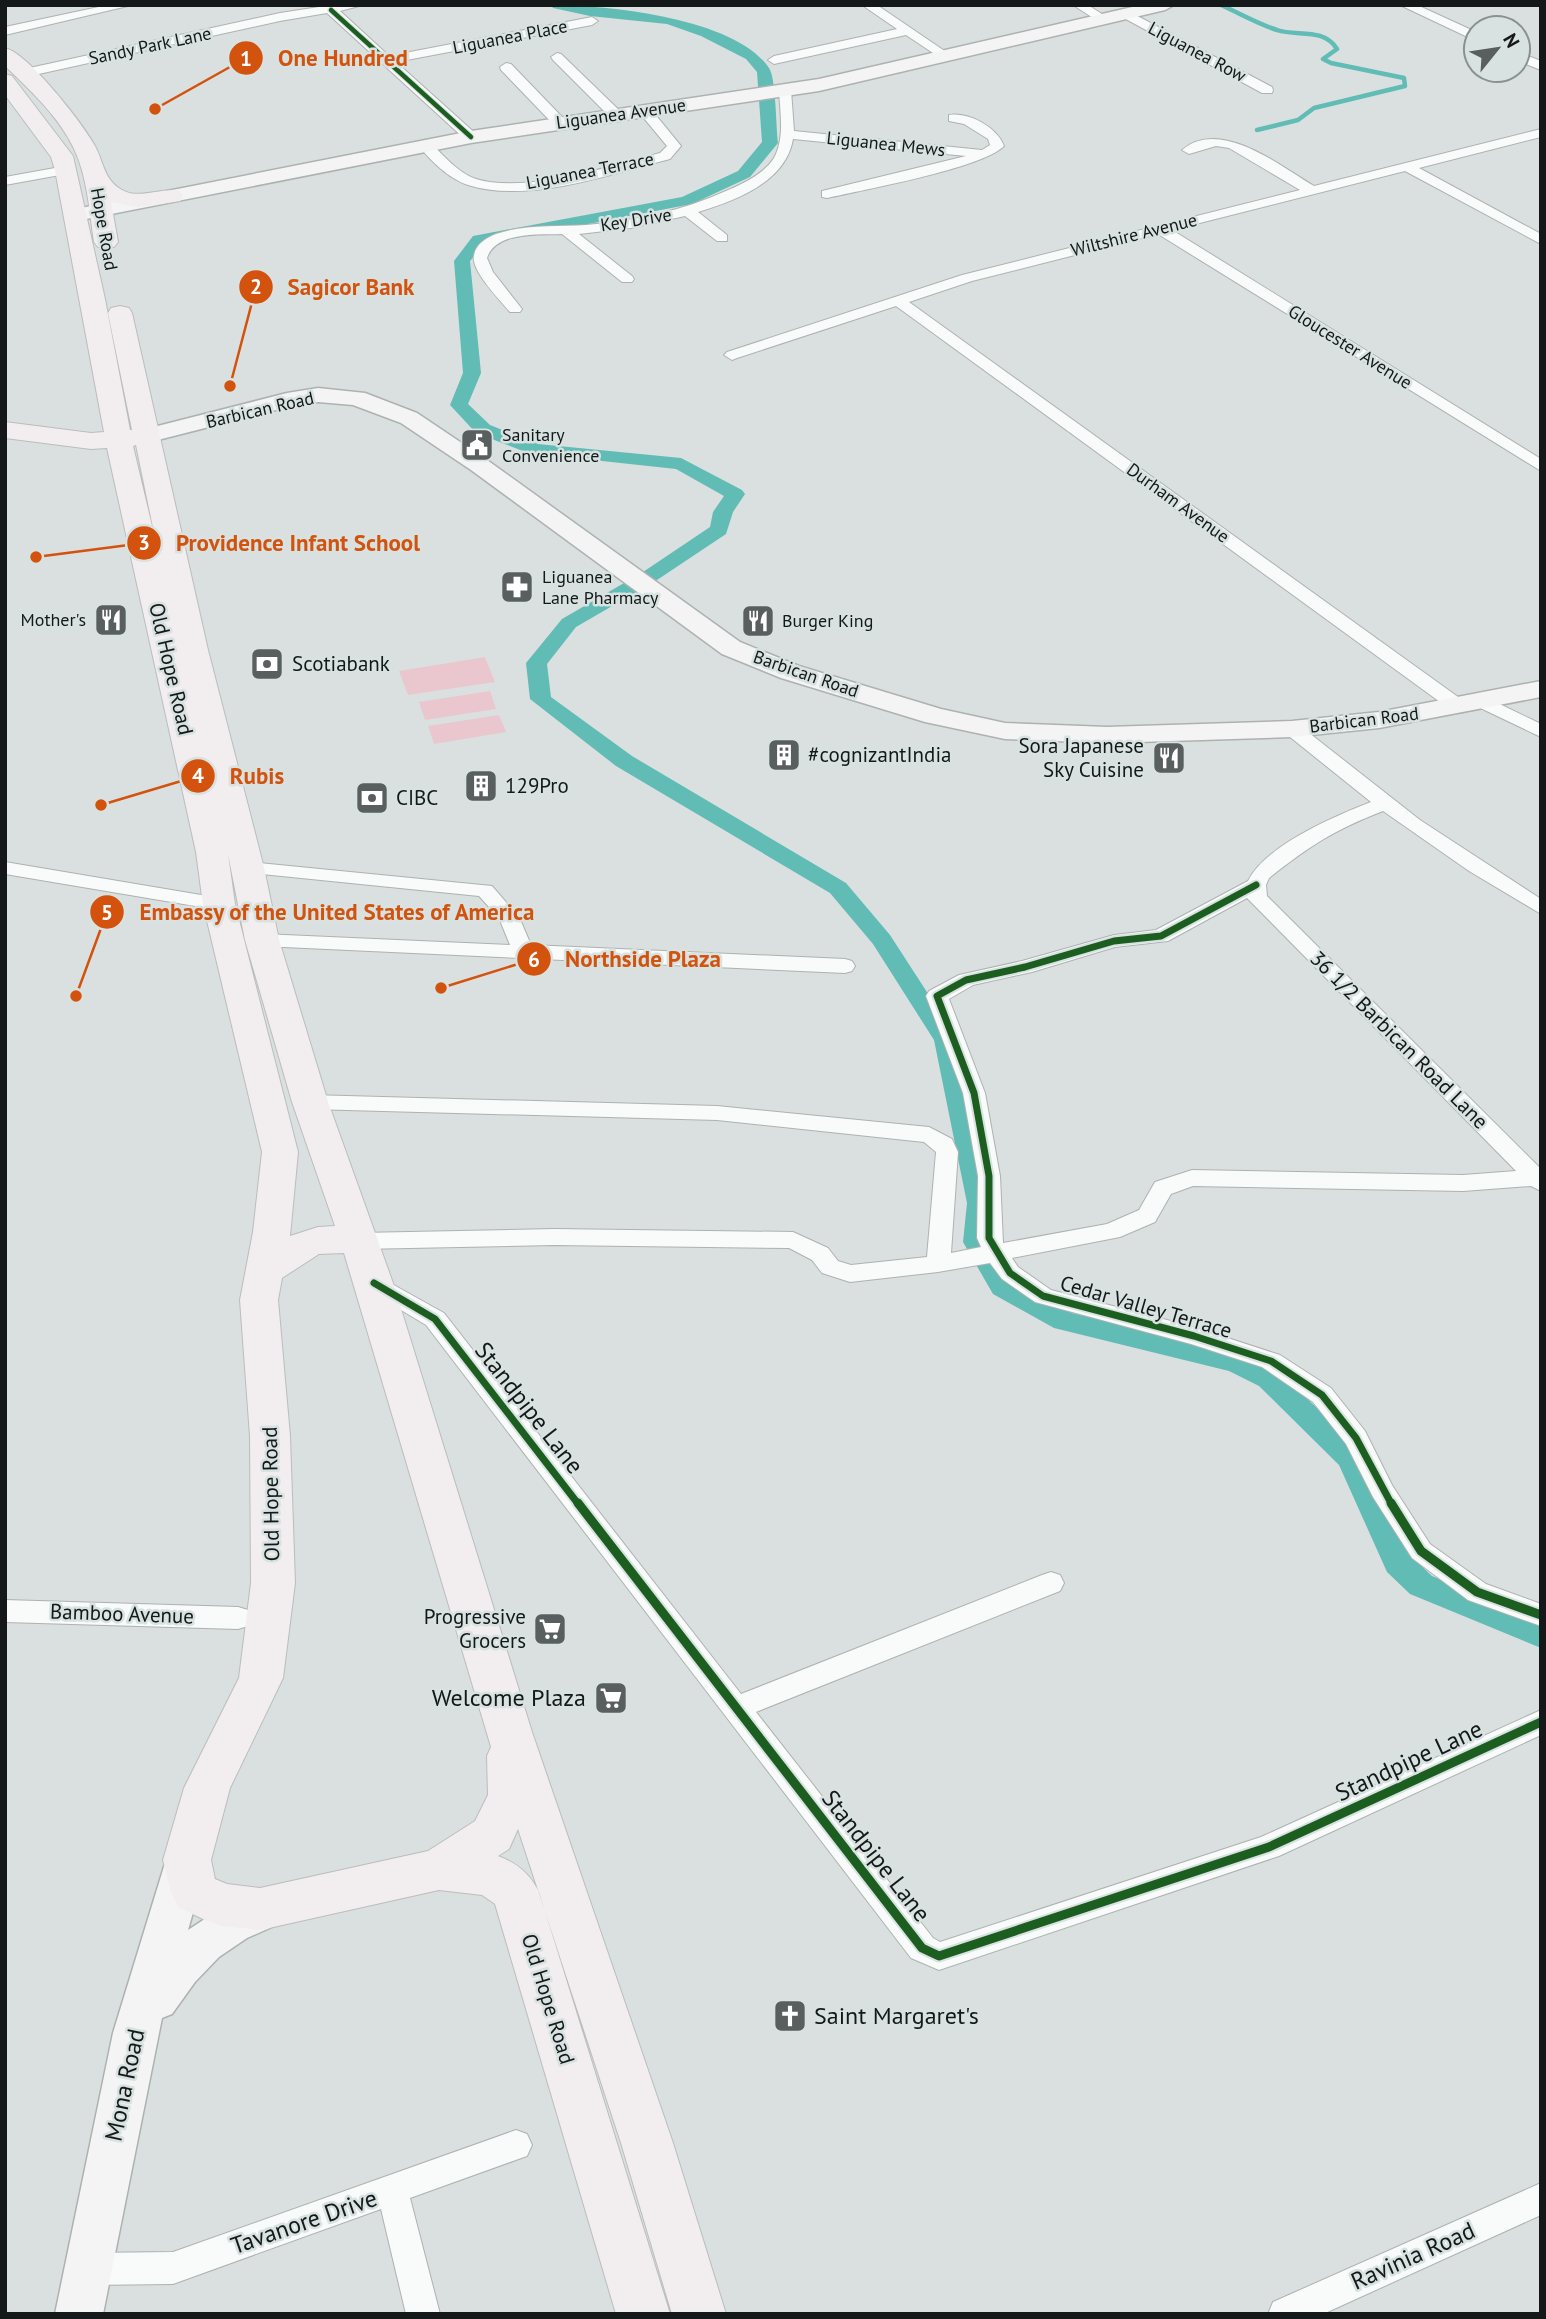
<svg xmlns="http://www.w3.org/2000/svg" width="1546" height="2319" font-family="'PT Sans',sans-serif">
<rect width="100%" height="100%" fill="#dae0df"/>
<!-- green -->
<path fill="#eac7cf" d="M485,657L495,682L408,695L399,671Z
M490,691L496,709L425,720L419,702Z
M499,715L506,732L434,744L428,726Z"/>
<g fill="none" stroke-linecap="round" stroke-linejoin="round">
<!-- stream -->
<path stroke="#61bcb6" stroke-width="4.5" d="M1221,5C1239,13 1258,24 1277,30C1297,37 1323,27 1337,49L1323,59L1331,63L1404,78L1405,86L1314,108L1298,120L1257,130"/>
<!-- canal -->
<path fill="#61bcb6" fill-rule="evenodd" d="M551,5C607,5 736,18 769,68C776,77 776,129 778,143L750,177L692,204L485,244L470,261L481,373L468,404L490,425L538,444L681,458L742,490L745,494L733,512L726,534L657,580L576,627L547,664L551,697L632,756L846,883L890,935L958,1040L993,1203L991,1242L1013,1280L1072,1313L1237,1352L1279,1372L1361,1450L1410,1555L1432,1576L1541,1621V1648L1410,1594L1387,1572L1339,1465L1259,1386L1229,1371L1054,1328L993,1294L963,1242L967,1203L934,1040L873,944L830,893L616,766L530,699L526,663L562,619L643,572L710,527L713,512L724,496L676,469L528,453L476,433L450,405L463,373L454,261L473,236L682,197L738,171L762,142L757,72L746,59L701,36L667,24L590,16L553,8Z"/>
<defs>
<path id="street" d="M108,5H132L5,35V27Z
M332,5H363L340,11L389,56L592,17L598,21L592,25L396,62L476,134L478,137L471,141L466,140L327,13L280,21L25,77L19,73L25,69L280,13Z
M862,5H877L952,56L950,59H942L906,35L774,64L768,60L774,56L897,29Z
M1073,5H1088L1111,20L1101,23Z
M1400,5H1417L1476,32V41Z
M1126,10L1272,87L1273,90L1272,93H1262L1122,17V11Z
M1518,52L1541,61V70L1518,61Z
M557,53L561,54L621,112V118H611L553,60L551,57Z
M506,63L511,64L565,120V126H555L501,70L500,67Z
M785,86L791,90L794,131L982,150L990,145L988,139L964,124L949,121V115C969,112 997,127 1004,146C983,168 863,190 827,198L822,197V191L966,156L793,139C786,182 735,201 698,212L727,235V241H717L685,216L631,228L579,234L632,276L634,279L632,282H622L562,234C539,235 496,231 487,258L493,272L522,309L520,312H510C500,300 470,270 474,255C476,244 486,238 496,234C525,224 556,227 586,225C634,221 682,211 726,191C742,184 764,174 774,158C785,138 780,112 779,90Z
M645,107L650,108L681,146L670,159C611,174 528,204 468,185C449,179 430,160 418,145L420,142H430C443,155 458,173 476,179C525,194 611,166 660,153L667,146L638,111Z
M1541,129V137L1419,168L1541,234V244L1405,171L1172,230L1541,459V471L1158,234L972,281L909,302L1465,702L1467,706L1465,710H1451L896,306L737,358L732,360L724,355L727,352L962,275L1300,190L1229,148L1216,146L1189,154L1182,150C1220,117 1280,166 1314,186Z
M66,166L71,167V173L5,185V177Z
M1481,695L1541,724V737L1474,705L1472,701Z
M1292,723L1299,725L1420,820L1541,899V914L1469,871L1383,811C1334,830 1311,845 1269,878L1266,885L1267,896L1541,1169V1191L1531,1186L1463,1191L1193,1186L1171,1194L1155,1222L1120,1237L1012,1258L1018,1267L1051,1290L1194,1327L1280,1355L1331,1388L1365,1431L1392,1485L1430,1544L1486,1584L1541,1604V1626L1468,1600L1412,1558L1373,1497L1346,1444L1313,1402L1262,1367L1191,1344L1035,1302L1002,1279L990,1263L938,1272L850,1282L822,1273L812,1260L789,1248L554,1245L359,1249L351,1247L347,1241L351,1235L359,1233L554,1229L793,1232L828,1248L838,1261L851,1265L927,1257L936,1152L924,1142L717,1120L310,1109L302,1107L299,1102L302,1097L310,1095L717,1106L929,1127L952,1139L958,1152L951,1253L981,1247L977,1238L978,1176L963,1093L926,996L929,991L959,975L1022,961L1114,935L1156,930L1248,881C1266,845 1335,816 1371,802L1285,733L1283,729ZM1247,898L1516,1171L1463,1175L1192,1170L1155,1182L1139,1210L1107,1224L1003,1243L1000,1176L985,1093L949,999L973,985L1032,972L1115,947L1168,941Z
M5,862L219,898L226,900L229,904L226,908L219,910L5,874Z
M248,862L492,886L519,917L531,945L845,959L852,961L855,966L852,971L845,973L262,946L255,945L252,940L255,935L262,934L510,945L499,918L479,896L241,872L238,868L241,864Z
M374,1274L444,1313L741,1694L1042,1575L1051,1572L1060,1575L1064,1583L1060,1591L756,1712L933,1938L940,1942L1261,1837L1541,1710V1735L1279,1856L939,1970L911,1958L426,1325L366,1289L362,1283L366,1277Z
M5,1600L238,1607L248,1610L251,1618L248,1626L238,1629L5,1622Z
M516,2130L527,2134L532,2145L527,2156L410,2198L440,2314H406L381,2209L173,2284L87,2285L75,2280L71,2269L75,2258L87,2253L173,2252Z
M1541,2183V2215L1323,2314H1268L1273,2302Z"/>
<path id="secondary" d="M1141,5H1174L1165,10L819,91L471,143L76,221L69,219L66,215L69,211L76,209L471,131L819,79Z
M318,388L365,393L417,413L487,460L740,642L799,666L941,709L1005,723L1107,727L1292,721L1379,712L1541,681V697L1379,728L1292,737L1107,743L1005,739L925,722L781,678L722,654L471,470L401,423L353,405L318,402L288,407L146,443L138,441L134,436L138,431L287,393Z
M187,1841L202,1847L208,1860L188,1930L217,1911L268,1889L283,1894L290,1908L283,1922L247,1938L219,1957L195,1982L172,2014L162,2018L103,2314H55L113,2033L166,1860L172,1847Z"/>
<path id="primary" d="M5,48C28,53 83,124 95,146C104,163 104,180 122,190C139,200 161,187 180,191L183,196L180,201L139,207L111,202L118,242L114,247H98L94,242C90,215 88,187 79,161C66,123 33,93 5,66Z
M5,74L12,76L73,156L105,299L130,430H132L108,313L111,308L120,306L129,308L132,313L208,650L264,868L279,940L328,1102L393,1283L532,1732L673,2143L726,2314H672L621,2143L518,1829L509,1849L498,1856C517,1863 530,1874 539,1892L670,2314H616L495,1904L482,1895L439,1890L260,1930L222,1926L205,1920L178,1907L171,1892L163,1860L184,1788L239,1678L251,1583L250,1436L240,1300L253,1232L262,1152L203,904L196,852L107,448L91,449L5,438V422L91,433L104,432L55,170L51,157L5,95ZM136,445L157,547L133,446ZM228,854L245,940L292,1102L335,1226L318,1227L290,1236L298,1152L235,904ZM344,1253L491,1747L487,1756L488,1795L475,1821L428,1851L260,1888L227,1884L215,1879L211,1860L230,1788L283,1678L295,1583L290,1436L278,1300L282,1278L319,1254Z"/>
</defs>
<!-- street casing -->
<use href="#street" stroke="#adb2b1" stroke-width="2"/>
<!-- secondary casing -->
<use href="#secondary" stroke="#adb2b1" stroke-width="3"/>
<!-- primary casing -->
<use href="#primary" stroke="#babdbd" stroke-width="2"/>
<!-- street -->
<use href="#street" fill="#f9fafa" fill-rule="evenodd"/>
<!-- secondary -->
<use href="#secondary" fill="#f5f4f4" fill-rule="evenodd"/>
<!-- primary -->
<use href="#primary" fill="#f2edee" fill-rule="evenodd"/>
<defs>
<path id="cycleway-far2" d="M331,10L471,137"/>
<path id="cycleway-far1" d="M1256,885L1161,936L1114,941L1025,967L966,980L937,996L974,1093L989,1176V1238L1010,1273L1043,1296L1194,1336L1271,1361L1322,1395L1356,1438L1392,1505
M374,1283L435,1319L579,1505"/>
<path id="cycleway" d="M578,1503L922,1948L939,1956L1269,1847L1541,1722
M1391,1503L1421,1551L1477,1592L1541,1615"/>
</defs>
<!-- cycleway-far2 casing -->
<use href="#cycleway-far2" stroke="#d8e2e1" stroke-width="7"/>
<!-- cycleway-far1 casing -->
<use href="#cycleway-far1" stroke="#d8e2e1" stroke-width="11"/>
<!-- cycleway casing -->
<use href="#cycleway" stroke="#d8e2e1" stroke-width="13"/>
<!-- cycleway-far2 -->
<use href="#cycleway-far2" stroke="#1b5e20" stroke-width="4.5"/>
<!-- cycleway-far1 -->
<use href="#cycleway-far1" stroke="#1b5e20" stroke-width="7"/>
<!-- cycleway -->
<use href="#cycleway" stroke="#1b5e20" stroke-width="9"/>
</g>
<!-- icons -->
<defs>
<symbol id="civic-square" viewBox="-11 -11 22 22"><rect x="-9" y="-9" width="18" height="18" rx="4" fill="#595e5e" stroke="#d8e2e1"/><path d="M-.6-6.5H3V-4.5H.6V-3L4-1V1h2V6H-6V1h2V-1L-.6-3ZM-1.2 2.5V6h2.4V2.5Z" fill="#fff"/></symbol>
<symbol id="pharmacy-square" viewBox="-11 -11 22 22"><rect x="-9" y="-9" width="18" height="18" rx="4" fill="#595e5e" stroke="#d8e2e1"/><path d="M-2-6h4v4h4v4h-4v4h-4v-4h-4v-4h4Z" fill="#fff"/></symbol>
<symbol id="restaurant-square" viewBox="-11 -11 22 22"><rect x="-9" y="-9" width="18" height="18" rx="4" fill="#595e5e" stroke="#d8e2e1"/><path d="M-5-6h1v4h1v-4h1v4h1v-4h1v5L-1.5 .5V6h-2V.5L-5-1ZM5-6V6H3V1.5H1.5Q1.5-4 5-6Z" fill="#fff"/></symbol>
<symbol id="bank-square" viewBox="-11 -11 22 22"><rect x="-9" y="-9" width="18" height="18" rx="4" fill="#595e5e" stroke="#d8e2e1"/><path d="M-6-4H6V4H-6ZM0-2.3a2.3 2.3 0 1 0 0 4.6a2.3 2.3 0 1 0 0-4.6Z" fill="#fff"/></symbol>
<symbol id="building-square" viewBox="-11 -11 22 22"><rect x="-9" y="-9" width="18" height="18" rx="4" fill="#595e5e" stroke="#d8e2e1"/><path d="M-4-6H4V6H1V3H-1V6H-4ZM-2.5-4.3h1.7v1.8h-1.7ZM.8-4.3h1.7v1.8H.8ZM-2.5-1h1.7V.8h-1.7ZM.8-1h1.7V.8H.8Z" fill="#fff"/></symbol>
<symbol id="supermarket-square" viewBox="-11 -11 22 22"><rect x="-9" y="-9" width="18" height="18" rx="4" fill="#595e5e" stroke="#d8e2e1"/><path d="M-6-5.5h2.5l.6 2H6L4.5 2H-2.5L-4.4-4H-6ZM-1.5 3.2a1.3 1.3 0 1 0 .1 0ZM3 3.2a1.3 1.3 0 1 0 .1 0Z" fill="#fff"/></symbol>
<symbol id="church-square" viewBox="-11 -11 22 22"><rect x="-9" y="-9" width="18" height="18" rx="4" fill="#595e5e" stroke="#d8e2e1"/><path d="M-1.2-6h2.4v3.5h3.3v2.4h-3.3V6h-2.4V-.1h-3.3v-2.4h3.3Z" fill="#fff"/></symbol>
</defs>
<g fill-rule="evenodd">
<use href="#civic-square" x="458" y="426" width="38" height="38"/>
<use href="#pharmacy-square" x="498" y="568" width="38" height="38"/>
<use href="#restaurant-square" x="92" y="601" width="38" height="38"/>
<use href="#restaurant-square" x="739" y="602" width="38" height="38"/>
<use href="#bank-square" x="248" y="645" width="38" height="38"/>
<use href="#building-square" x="765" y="736" width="38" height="38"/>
<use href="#restaurant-square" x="1150" y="739" width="38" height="38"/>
<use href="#building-square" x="462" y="767" width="38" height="38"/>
<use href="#bank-square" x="353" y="779" width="38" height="38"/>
<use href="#supermarket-square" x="531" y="1610" width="38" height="38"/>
<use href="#supermarket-square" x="592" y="1679" width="38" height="38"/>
<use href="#church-square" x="771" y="1997" width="38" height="38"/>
</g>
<g text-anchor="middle" stroke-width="5" stroke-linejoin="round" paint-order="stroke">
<!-- far-street labels -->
<g font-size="18" fill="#141818" stroke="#d8e2e1">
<text transform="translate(510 37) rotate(-11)" y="6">Liguanea Place</text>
<text transform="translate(150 46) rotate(-12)" y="6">Sandy Park Lane</text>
<text transform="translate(1197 52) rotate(28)" y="6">Liguanea Row</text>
<text transform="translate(621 114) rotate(-8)" y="6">Liguanea Avenue</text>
<text transform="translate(886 144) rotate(6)" y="6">Liguanea Mews</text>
<text transform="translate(590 171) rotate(-11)" y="6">Liguanea Terrace</text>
<text transform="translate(636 220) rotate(-9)" y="6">Key Drive</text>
<text transform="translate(104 229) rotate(80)" y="6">Hope Road</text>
<text transform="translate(1134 235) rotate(-14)" y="6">Wiltshire Avenue</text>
<text transform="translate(1350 347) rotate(32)" y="6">Gloucester Avenue</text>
<text transform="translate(260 410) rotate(-13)" y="6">Barbican Road</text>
<text transform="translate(1178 503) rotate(36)" y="6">Durham Avenue</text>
<text transform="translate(806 674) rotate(19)" y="6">Barbican Road</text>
<text transform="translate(1364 720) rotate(-7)" y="6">Barbican Road</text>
</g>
<!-- far-poi labels -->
<g font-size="18" fill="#141818" stroke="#d8e2e1" text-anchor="start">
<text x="502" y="441">Sanitary<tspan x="502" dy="21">Convenience</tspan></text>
<text x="542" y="583">Liguanea<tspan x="542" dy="21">Lane Pharmacy</tspan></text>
<text x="86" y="626" text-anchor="end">Mother's</text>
<text x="782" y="627">Burger King</text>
</g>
<!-- poi labels -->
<g font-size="21" fill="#141818" stroke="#d8e2e1" text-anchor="start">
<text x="292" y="671">Scotiabank</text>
<text x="1144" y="753" text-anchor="end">Sora Japanese<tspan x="1144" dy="24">Sky Cuisine</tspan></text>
<text x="808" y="762">#cognizantIndia</text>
<text x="505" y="793">129Pro</text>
<text x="396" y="805">CIBC</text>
<text x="526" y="1624" text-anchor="end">Progressive<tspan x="526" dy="24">Grocers</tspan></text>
</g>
<!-- street labels -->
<g font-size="21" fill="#141818" stroke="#d8e2e1">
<text transform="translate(171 669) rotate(77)" y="7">Old Hope Road</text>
<text transform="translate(1399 1040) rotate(45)" y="7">36 1/2 Barbican Road Lane</text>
<text transform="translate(1146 1307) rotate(16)" y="7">Cedar Valley Terrace</text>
<text transform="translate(271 1494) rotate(-91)" y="7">Old Hope Road</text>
<text transform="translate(122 1614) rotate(2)" y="7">Bamboo Avenue</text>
<text transform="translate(548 1999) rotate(73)" y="7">Old Hope Road</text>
</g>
<!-- near-street labels -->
<g font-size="24" fill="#141818" stroke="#d8e2e1">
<text transform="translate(529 1408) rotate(52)" y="8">Standpipe Lane</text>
<text transform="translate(1409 1761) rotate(-25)" y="8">Standpipe Lane</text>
<text transform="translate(876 1856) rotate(52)" y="8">Standpipe Lane</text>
<text transform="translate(125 2085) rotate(-78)" y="8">Mona Road</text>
<text transform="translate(304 2222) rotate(-19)" y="8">Tavanore Drive</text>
<text transform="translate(1413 2256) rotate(-24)" y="8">Ravinia Road</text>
</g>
<!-- near-poi labels -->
<g font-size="24" fill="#141818" stroke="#d8e2e1" text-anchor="end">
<text x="586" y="1706">Welcome Plaza</text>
<text x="814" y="2024" text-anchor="start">Saint Margaret's</text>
</g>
</g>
<!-- callouts -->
<path fill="none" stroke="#d3520d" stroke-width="2.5" d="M155 109L246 58M230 386L256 287M36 557L144 543M101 805L198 776M76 996L107 912M441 988L534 959"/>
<g fill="#d3520d" stroke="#d8e2e1" stroke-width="2.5">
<circle cx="155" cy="109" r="7"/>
<circle cx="230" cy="386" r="7"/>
<circle cx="36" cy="557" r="7"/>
<circle cx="101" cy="805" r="7"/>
<circle cx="76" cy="996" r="7"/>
<circle cx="441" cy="988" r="7"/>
<circle cx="246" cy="58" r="18"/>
<circle cx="256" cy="287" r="18"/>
<circle cx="144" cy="543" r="18"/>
<circle cx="198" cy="776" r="18"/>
<circle cx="107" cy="912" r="18"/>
<circle cx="534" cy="959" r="18"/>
</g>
<g font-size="21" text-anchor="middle" font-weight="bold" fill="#fff">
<text x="246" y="66">1</text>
<text x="256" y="294">2</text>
<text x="144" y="550">3</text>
<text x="198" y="783">4</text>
<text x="107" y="920">5</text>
<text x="534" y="967">6</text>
</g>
<g font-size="23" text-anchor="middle" font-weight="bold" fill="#d3520d" stroke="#d8e2e1" stroke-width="5" stroke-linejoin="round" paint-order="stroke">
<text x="343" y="66">One Hundred</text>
<text x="351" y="295">Sagicor Bank</text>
<text x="298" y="551">Providence Infant School</text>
<text x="257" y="784">Rubis</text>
<text x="337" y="920">Embassy of the United States of America</text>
<text x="643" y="967">Northside Plaza</text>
</g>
<!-- border -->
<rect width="1546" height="2319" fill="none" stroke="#141818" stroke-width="14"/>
<!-- north arrow -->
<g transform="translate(1497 49) rotate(60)"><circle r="33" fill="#d8e2e1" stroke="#8a9191" stroke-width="2"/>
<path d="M0-5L12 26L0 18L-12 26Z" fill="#595e5e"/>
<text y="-10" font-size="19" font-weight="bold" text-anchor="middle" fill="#141818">N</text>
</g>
</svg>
